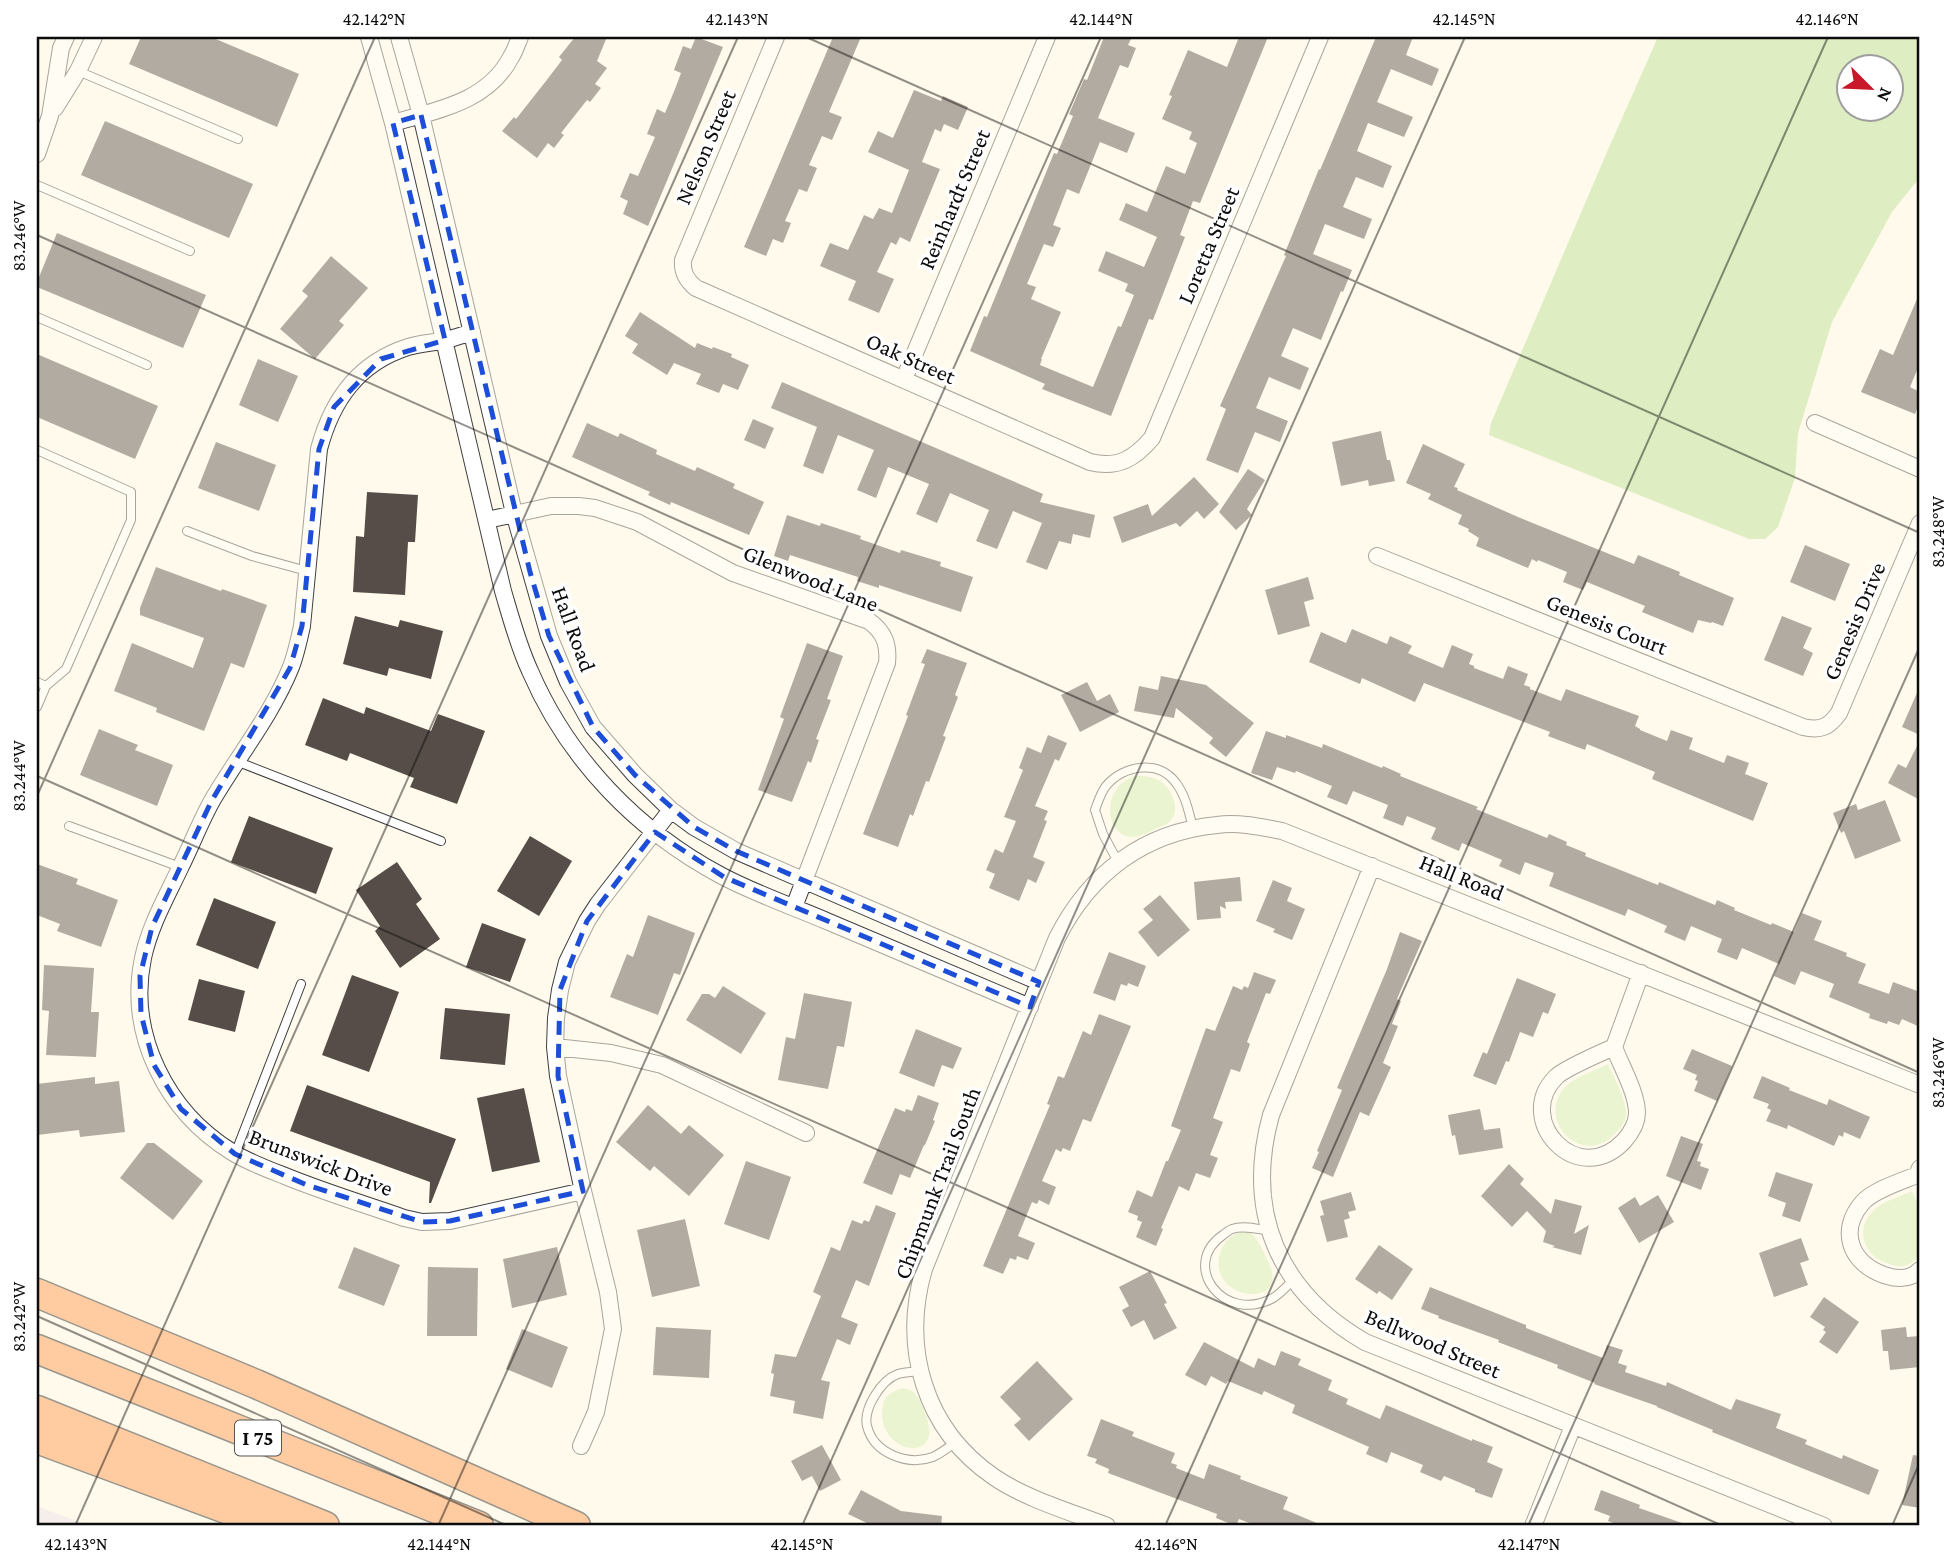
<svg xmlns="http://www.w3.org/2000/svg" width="1957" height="1563" font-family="'Crimson Pro',serif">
<rect width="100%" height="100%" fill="#fffaeb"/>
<!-- industrial -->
<path fill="#eadfec" d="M37,1506L90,1526H37Z"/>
<!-- green -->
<path fill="#d3edb2" d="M1144,776C1151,777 1158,779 1164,784C1174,793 1181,813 1168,823C1164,826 1158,827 1153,830C1147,833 1139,837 1132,837C1104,836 1103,791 1128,779C1133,776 1138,776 1144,776Z
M1608,1064C1614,1078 1628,1102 1626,1116C1625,1123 1620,1129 1615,1134C1582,1168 1535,1120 1565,1087C1573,1078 1596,1070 1608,1064Z
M1912,1191L1920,1209V1256C1916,1258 1911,1264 1907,1265C1900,1268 1892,1265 1886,1263C1863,1255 1855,1229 1873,1211C1882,1201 1900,1197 1912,1191Z
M1242,1232L1251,1233C1259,1241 1263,1251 1268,1261C1293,1310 1206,1302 1220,1253C1224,1241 1231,1235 1242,1232Z
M902,1388C905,1389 909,1389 912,1391C921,1398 932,1426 929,1436C922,1462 875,1444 883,1405C885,1395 892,1392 902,1388Z"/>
<!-- forest -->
<path fill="#b7df90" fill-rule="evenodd" d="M1658,37H1920V177L1892,212L1832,322L1798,433L1795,478L1778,527L1765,539H1749L1489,435L1491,423L1607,152ZM1848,66H1890V108H1848Z"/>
<!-- building -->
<path fill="#564d48" d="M141,37H211L299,74L277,127L129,64Z
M575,37H607L597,61L607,68L595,84L601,88L590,102L587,100L561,133L564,135L554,148L548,143L537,158L502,131L514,117L516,119L546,81L562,60L559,57Z
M696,37L723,47L648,226L623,214L628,201L620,197L630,173L638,176L655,137L647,134L657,109L665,113L675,89L681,73L674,70L683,46L691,49Z
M833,37H861L829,112L842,117L832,140L822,136L809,165L817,168L807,192L799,189L785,221L791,223L783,243L773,239L766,256L744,247Z
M1104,37H1132L1128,45L1136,48L1128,68L1120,65L1098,118L1135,133L1127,153L1100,142L1079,194L1067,189L1053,225L1061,228L1053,247L1044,244L1027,284L1036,287L1031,299L1061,312L1041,359H1042L1040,365L1093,387L1118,326L1121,327L1134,295L1125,291L1128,284L1098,271L1106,251L1144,267L1157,237L1119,220L1126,203L1147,212L1166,166L1185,174L1197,143L1189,139L1192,132L1162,119L1172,96L1169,95L1188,50L1227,67L1239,37H1268L1200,203L1193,201L1180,235L1185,237L1153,320L1149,319L1111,416L1042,389L1045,384L970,351L984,316L987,317L1054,153L1057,154L1073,116L1069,114L1084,79L1087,80Z
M1376,37H1413L1406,55L1439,69L1432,86L1391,69L1377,102L1413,117L1404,137L1368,123L1357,151L1392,166L1383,188L1356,177L1343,207L1372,219L1364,239L1325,224L1313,254L1352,270L1343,292L1341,291L1321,340L1293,328L1281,356L1309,368L1300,390L1269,377L1256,408L1288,421L1280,442L1255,432L1238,473L1206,460L1226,409L1220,406L1286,256L1284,255L1319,169L1320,170Z
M914,90L941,101L943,96L968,107L958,130L944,124L941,132L935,129L922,162L940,169L910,242L900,237L896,245L891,242L877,272L894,279L879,313L848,300L856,281L820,266L830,243L848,250L864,215L873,219L879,208L892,213L909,170L868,152L878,131L893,138Z
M105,121L253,184L229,238L81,175Z
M57,233L206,295L183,348L37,287V282Z
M331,256L368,288L339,321L344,325L315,359L280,329L308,296L302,291Z
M1920,292V363L1910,387L1920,392V401L1915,414L1861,392L1880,349L1893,355Z
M640,312L695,348L697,343L712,349L713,347L732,354L731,357L749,365L738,390L723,384L719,393L696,384L701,374L674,363L667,375L632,353L638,344L625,336Z
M37,354L158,406L135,459L37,417Z
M258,359L298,376L278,422L239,405Z
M782,382L1043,494L1040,502L1095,515L1090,538L1073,534L1071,544L1059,541L1047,570L1026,562L1042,523L1013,511L997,549L976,541L989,510L950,493L937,523L916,514L929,484L888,467L876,498L857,490L874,450L838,435L823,474L803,466L817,427L771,408Z
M753,419L774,428L765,449L744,440Z
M587,423L618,437L620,433L657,450L656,454L695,471L697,467L735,484L733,488L764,502L749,535L671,502L670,505L648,495L650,492L572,457Z
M1381,431L1387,460H1390L1395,481L1369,486L1368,480L1341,486L1332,442Z
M216,442L276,465L259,511L198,488Z
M1423,444L1465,464L1454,487L1458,488L1457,490L1518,517L1634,564L1638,555L1680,572L1679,575L1734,598L1723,626L1712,622L1711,623L1698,620L1693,633L1642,612L1645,606L1587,582L1583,590L1563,582L1567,572L1538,560L1537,562L1532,559L1528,568L1476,546L1479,538L1468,531L1469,529L1458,524L1462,515L1428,499L1431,494L1406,483Z
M1248,469L1265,480L1247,509L1252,515L1236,530L1219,512Z
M1194,477L1219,504L1204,519L1197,511L1180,527L1176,523L1122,543L1113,517L1148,504L1152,516Z
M367,492L418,495L415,542H408L405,595L353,592L356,536L364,537Z
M787,515L820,526L821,523L861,536L860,539L900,553L901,550L941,562L940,566L973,577L961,612L879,585V588L857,581L858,577L790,555L788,561L774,556Z
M1805,545L1850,564L1835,601L1790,582Z
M156,567L221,591L222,589L267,605L244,668L231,663L204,731L156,712L157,708L114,691L132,643L193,668L204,638L140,615V608Z
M1308,577L1314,599L1304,602L1310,626L1278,635L1265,590Z
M355,616L398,627L400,620L443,631L431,679L389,668L387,676L343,664Z
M1782,616L1812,628L1803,648L1813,653L1803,676L1764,660Z
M1352,629L1387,644L1390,636L1412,646L1408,653L1443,668L1452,645L1473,654L1469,664L1474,666V668L1503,679L1508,666L1528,674L1524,685L1530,687V689L1561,701L1566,689L1639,716L1635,726L1640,729V730L1667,741L1671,730L1693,738L1689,749L1724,763L1727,755L1749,763L1745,774L1768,783L1753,821L1652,779L1655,772L1587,744L1585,750L1548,736L1550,732L1424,683L1415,702L1362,678L1360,684L1309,662L1321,632L1346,643Z
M807,643L843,656L827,699L831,700L816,739L819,740L811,763L808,761L792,802L758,790L784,719L780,717Z
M927,649L967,663L955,695L958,697L943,736L946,737L929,782L926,781L913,816L910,814L898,847L863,834L908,716L906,715L925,664L921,663Z
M1161,676L1206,685L1254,723L1226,757L1209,743L1213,738L1176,708L1174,718L1134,711L1139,686L1158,690Z
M1087,682L1097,701L1110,694L1119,712L1080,732L1061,695Z
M1920,686V735L1902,727Z
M323,698L364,714L366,707L431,731L438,714L485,731L457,804L410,787L414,778L350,753L347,761L305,745Z
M99,729L138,745L135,750L173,765L157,806L80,775Z
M1266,731L1286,738V735L1322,748L1323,744L1382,768L1383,766L1401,774L1400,776L1478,807L1476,809L1547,838L1549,834L1567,842L1566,845L1586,853L1585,856L1658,885L1659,882L1715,905L1717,900L1735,908L1734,910L1771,925L1772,923L1794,932L1802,913L1822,921L1814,940L1847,953L1846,956L1866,964L1858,983L1889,994L1893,982L1920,992V1027L1902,1019L1899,1025L1888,1021L1887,1024L1869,1018L1870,1014L1829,997L1834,984L1801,971L1795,985L1774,976L1779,964L1742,948L1737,960L1717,952L1722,939L1691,926L1685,941L1664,932L1667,926L1628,909L1625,916L1549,886L1554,873L1525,862L1520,875L1499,866L1502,860L1462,843L1459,851L1431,839L1436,828L1407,816L1403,826L1383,818L1388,805L1353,791L1347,805L1327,797L1332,786L1296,771L1295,773L1277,767L1272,780L1251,773Z
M1048,735L1067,743L1059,761L1055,759L1035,806L1048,811L1044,820L1047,821L1033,857L1045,862L1036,883L1028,879L1019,901L989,888L995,874L986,870L995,849L1003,853L1016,821L1004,817L1023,770L1019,768L1027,747L1041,753Z
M1920,740V800L1888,783L1898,764L1906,768Z
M1885,800L1901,841L1855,859L1844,831L1841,833L1833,813L1856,804L1858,810Z
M249,816L333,848L316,894L231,862Z
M530,836L572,861L539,916L497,891Z
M397,862L422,899L416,904L440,939L400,968L375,931L380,926L356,890Z
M37,864L78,879L76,884L118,900L101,947L57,931L60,924L37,915Z
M1240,877L1242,901L1225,902L1226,909L1220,906L1221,918L1197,920L1194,882Z
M1273,880L1292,888L1287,901L1305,909L1292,940L1273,932L1275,929L1256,921Z
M1160,895L1190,930L1158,957L1138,932L1153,920L1143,909Z
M214,898L276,922L258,969L196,945Z
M648,915L695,933L680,975L674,973L658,1015L610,997L627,954L633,957Z
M482,923L526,939L510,982L466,967Z
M1400,932L1422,941L1397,999L1401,1001L1392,1024L1398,1026L1383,1063L1391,1067L1369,1116L1360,1112L1333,1177L1312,1168L1319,1152L1317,1151L1342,1090L1337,1088L1387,969Z
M1109,952L1146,966L1138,987L1128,983L1127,986L1121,984L1115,1001L1093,993Z
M44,965L94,968L91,1012H99L96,1057L46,1055L49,1011L42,1010Z
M1254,972L1276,980L1270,994L1266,993L1247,1042L1250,1044L1240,1072L1231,1069L1213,1118L1223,1122L1210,1155L1218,1158L1210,1178L1196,1173L1189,1191L1179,1186L1161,1228L1163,1229L1156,1246L1136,1237L1142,1222L1137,1220L1138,1216L1128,1212L1137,1190L1152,1197L1166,1161H1168L1181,1130L1171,1126L1206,1028L1215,1031L1233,986L1242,990L1244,986L1248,988Z
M352,975L399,992L369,1072L322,1055Z
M1517,978L1556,994L1548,1014L1543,1012L1533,1037L1520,1032L1509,1062L1506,1061L1496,1085L1473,1076L1483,1052L1487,1054Z
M199,979L245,991L235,1032L188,1020Z
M723,986L766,1013L741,1054L686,1020L702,994H709L715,998Z
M804,993L852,1002L844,1047L837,1046L828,1089L778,1080L786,1037L795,1039Z
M445,1008L510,1014L505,1065L440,1059Z
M1099,1014L1131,1026L1091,1122L1083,1119L1070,1151L1063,1148L1061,1152L1056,1149L1042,1181L1056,1187L1049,1205L1039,1200L1037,1204L1032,1202L1018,1236L1035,1243L1028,1260L1017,1256L1016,1260L1010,1258L1003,1274L983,1266L1050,1105L1047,1104L1058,1076L1064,1078L1083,1031L1091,1035Z
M916,1029L962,1048L953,1069L942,1065L934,1087L899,1073Z
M1692,1049L1732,1066L1717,1101L1694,1091L1698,1081L1695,1080L1697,1075L1683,1069Z
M1762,1076L1790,1088L1789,1090L1827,1105L1829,1099L1870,1117L1860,1139L1844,1132L1843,1137L1839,1135L1834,1146L1788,1125L1787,1129L1766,1121L1771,1110L1767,1108L1769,1104L1753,1098Z
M95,1077V1084L119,1081L125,1132L80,1137L79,1130L37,1135V1084Z
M307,1085L456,1139L431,1203H429L430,1182L290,1131Z
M524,1088L540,1162L492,1172L477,1098Z
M918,1095L939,1103L933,1120L935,1121L925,1145H924L910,1178L900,1174L892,1195L863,1183L895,1108L905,1112L906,1109L912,1111Z
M648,1105L681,1134L689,1125L724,1155L689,1196L654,1166L650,1171L616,1142Z
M1480,1109L1484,1130L1500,1128L1503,1148L1459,1155L1455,1135L1452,1136L1448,1115Z
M1681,1136L1703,1144L1697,1161L1701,1162L1700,1166L1709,1169L1701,1190L1666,1176Z
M147,1143H154L203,1181L173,1220L120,1178Z
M746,1161L791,1177L769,1240L724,1224Z
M1509,1164L1524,1179L1520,1184L1551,1214L1555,1199L1582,1206L1574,1234L1589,1225L1581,1255L1552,1247L1555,1246L1543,1242L1546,1231L1527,1211L1512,1227L1481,1196Z
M1776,1172L1813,1184L1800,1222L1782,1216L1786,1203L1768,1196Z
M1351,1192L1356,1210L1348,1212L1350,1218L1344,1220L1348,1237L1327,1242L1320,1216L1324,1215L1320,1201Z
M1658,1195L1674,1222L1639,1243L1618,1208L1635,1197L1640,1206Z
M876,1205L896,1213L869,1286L856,1280L841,1317L858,1324L850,1345L837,1339L821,1380L830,1382L823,1419L793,1413L795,1401L770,1396L774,1374L771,1373L775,1354L796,1357L821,1296L813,1292L831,1247L840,1251L852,1220L862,1224L864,1220L869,1222Z
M685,1219L700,1286L652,1297L637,1230Z
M1801,1238L1809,1260L1800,1263L1808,1285L1774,1297L1759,1253Z
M1379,1245L1413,1269L1392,1300L1379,1291L1377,1294L1355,1279Z
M354,1247L400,1265L384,1306L338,1288Z
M557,1247L567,1295L512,1308L503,1259Z
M428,1267L478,1268L477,1336H427Z
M1150,1271L1167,1303L1164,1304L1177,1328L1154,1340L1144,1320L1131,1327L1122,1310L1129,1306L1119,1287Z
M1430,1287L1526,1325V1328L1603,1358L1607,1345L1623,1350L1618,1363L1627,1366L1625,1372L1666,1386L1667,1382L1731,1410L1736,1399L1781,1414L1776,1428L1807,1440L1805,1444L1842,1459L1843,1455L1879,1470L1869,1495L1712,1432L1713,1430L1657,1407V1406L1594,1384L1595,1383L1557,1368L1558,1365L1498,1342L1499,1340L1438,1318L1439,1316L1421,1309Z
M1824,1297L1859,1322L1837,1354L1819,1342L1826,1332L1823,1330L1825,1327L1810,1317Z
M656,1327L711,1330L709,1378L653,1375Z
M1906,1327L1907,1337L1920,1336V1367L1890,1370L1888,1351H1883L1881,1330Z
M522,1329L568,1347L552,1388L506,1369Z
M1204,1342L1254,1368L1258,1358L1275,1366L1281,1351L1301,1359L1298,1365L1332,1380L1328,1390L1348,1399L1346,1404L1380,1419L1386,1405L1472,1441V1439L1493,1447L1487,1462L1503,1469L1492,1498L1475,1492V1489L1444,1476L1441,1481L1420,1472L1423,1465L1391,1452L1387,1463L1366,1454L1369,1447L1292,1413L1295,1405L1264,1391L1262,1395L1228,1381L1226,1384L1211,1376L1206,1386L1185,1375Z
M1037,1361L1073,1399L1029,1441L1014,1425L1021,1419L1000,1397Z
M1101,1419L1134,1432L1132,1436L1175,1453L1171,1463L1177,1465L1176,1468L1204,1479L1209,1464L1241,1476L1240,1479L1288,1497L1283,1509L1324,1526H1257L1239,1519L1236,1526L1216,1518L1217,1514L1108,1473L1109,1469L1095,1463L1097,1459L1087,1456Z
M822,1445L841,1480L820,1491L812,1476L802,1481L791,1461Z
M1913,1455L1920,1456V1508L1902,1505Z
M861,1490L901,1511L942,1516L941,1526H873L848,1514Z
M1601,1490L1640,1505L1639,1508L1685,1524V1526H1621L1608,1521L1610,1516L1594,1510Z"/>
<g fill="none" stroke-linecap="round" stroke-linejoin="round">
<defs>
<path id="service" d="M78,71L238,139
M37,185L190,251
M37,317L147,365
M37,450L131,492V520L66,669L46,686
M187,531L252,556L307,571
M37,682L46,686L37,707
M236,761L441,841
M69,826L180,867
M1118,862L1103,834L1095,810C1098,802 1101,792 1106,786C1124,765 1159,759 1176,783C1186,796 1189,813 1193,828
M235,1154L301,984
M1270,1231C1259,1229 1243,1225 1232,1229C1231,1229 1224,1234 1223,1235C1179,1265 1224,1325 1273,1298C1280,1294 1287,1286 1293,1280
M920,1371C913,1372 905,1372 898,1374C881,1380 863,1409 867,1426C874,1454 908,1466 933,1457C941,1453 949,1447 956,1442"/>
<path id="minor" d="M369,37L393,123L503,591C511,618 518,645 530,671C568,759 637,831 722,876C756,894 794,907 829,922C896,950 963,978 1030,1007
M399,37L421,115L514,513L549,636L568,682L593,727L635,775L671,810L694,827L736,851L1039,982
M776,37L683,260C682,272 686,280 696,288L1090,462C1118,469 1135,458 1152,438L1320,37
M55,108L78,71L94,37
M393,123C437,110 488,102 511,57C515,51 517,44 520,37
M37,154L50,116L61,48L66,37
M472,332C463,335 454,338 446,340C433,343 420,343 408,347C358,363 332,400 319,449L302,626C299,640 296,654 291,667C272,714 239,755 213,799C201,820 192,844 181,866C167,896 150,925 143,958C127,1035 167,1112 232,1152C248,1162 267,1169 285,1176C324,1192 364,1204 404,1218L422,1222L450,1221L583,1191
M904,379L1047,37
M1815,423L1920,469
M487,520L551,506H579L595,508L637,522L733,573L869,621C884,632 889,644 887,663L794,907
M1377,556L1803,727C1821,731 1829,727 1839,713L1920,523
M1372,866L1271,1115C1244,1213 1279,1292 1365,1342L1824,1526
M555,1047L611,1053L662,1065L806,1133
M1614,1047C1601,1053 1565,1068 1556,1077C1513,1120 1578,1190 1624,1141C1631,1133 1637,1124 1637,1113C1637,1093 1621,1066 1614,1047L1641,973
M1920,1168L1917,1175C1902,1181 1874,1190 1863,1202C1838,1230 1850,1263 1884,1275C1893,1278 1902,1280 1911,1276C1915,1275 1917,1272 1920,1270
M581,1446L596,1412L613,1329L608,1292L583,1191L558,1076L555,1047L556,1018L560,990L567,962L587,921L598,904L671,810
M1107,1526C1071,1512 1026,1499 994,1477C924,1429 901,1348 924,1269L1057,938C1090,873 1144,832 1217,825C1239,822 1261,827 1282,831L1920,1085
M1533,1526L1573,1426"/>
<path id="motorway" d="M37,1293L256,1384L576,1526
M37,1349L479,1526
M37,1410L325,1526
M37,1439L272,1526"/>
</defs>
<!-- service casing -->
<use href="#service" stroke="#3f3f3f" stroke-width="10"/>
<!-- minor casing -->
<use href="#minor" stroke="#3f3f3f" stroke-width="18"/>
<!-- motorway casing -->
<use href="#motorway" stroke="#1d1d1d" stroke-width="31"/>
<!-- service -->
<use href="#service" stroke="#fff" stroke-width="8"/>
<!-- minor -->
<use href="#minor" stroke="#fff" stroke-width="16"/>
<!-- motorway -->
<use href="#motorway" stroke="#ff9449" stroke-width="28"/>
</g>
<!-- marked area -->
<path d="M0 0H1957V1563H0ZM421,115L530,572L549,636L593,727L635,775L694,827L736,851L1039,982L1030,1007L724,877L655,832L587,921L560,990L558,1076L583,1191L450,1221L422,1222L307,1185L235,1154L181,1109L154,1065L141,1014L140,976L152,927L211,802L290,668L302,626L319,449L334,407L381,359L445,340L393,123Z" fill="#fffaeb" fill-opacity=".55" fill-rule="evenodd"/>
<path fill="none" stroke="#1d4ed8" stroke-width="5" stroke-dasharray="14 9" stroke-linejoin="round" d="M421,115L530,572L549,636L593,727L635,775L694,827L736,851L1039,982L1030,1007L724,877L655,832L587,921L560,990L558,1076L583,1191L450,1221L422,1222L307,1185L235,1154L181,1109L154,1065L141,1014L140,976L152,927L211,802L290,668L302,626L319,449L334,407L381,359L445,340L393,123Z"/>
<!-- ticks -->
<path fill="none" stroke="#0c0c0c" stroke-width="2" stroke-opacity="0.45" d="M806,37L1920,533M37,235L1920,1073M37,776L1723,1526M37,796L375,37M37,1316L508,1526M75,1526L738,37M438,1526L1101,37M802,1526L1465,37M1165,1526L1828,37M1528,1526L1920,646M1892,1526L1920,1462"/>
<g text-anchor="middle" stroke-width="7" stroke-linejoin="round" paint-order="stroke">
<!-- shield labels -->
<rect fill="#fff" stroke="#555" stroke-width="2" x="235" y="1420.5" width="46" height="35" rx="5"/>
<g font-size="21" font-weight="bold" fill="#0c0c0c">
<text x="258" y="1445">I 75</text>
</g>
<!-- street labels -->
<g font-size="23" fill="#0c0c0c" stroke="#fff">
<text transform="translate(705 147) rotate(-67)" y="8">Nelson Street</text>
<text transform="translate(954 199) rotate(-67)" y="8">Reinhardt Street</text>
<text transform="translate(1208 245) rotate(-67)" y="8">Loretta Street</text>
<text transform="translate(911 358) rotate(24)" y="8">Oak Street</text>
<text transform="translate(811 578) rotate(22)" y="8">Glenwood Lane</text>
<text transform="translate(1854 621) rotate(-67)" y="8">Genesis Drive</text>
<text transform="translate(1607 624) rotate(22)" y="8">Genesis Court</text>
<text transform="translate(574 629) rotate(70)" y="8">Hall Road</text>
<text transform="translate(1462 877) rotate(22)" y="8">Hall Road</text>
<text transform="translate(321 1162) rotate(21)" y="8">Brunswick Drive</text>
<text transform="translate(937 1183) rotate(-69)" y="8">Chipmunk Trail South</text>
<text transform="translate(1433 1343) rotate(23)" y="8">Bellwood Street</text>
</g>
</g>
<!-- border -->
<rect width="1957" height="1563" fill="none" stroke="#ffffff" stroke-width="77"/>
<!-- north arrow -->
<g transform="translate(1870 88) rotate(114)"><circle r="33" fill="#ffffff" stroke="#9e9e9e" stroke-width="2"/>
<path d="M0-5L12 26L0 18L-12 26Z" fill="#c81829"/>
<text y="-10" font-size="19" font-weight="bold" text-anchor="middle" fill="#0c0c0c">N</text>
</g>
<rect x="38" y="38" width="1880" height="1486" fill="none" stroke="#0c0c0c" stroke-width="2.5"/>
<g font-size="18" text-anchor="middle" fill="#0c0c0c">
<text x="374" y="25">42.142°N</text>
<text x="737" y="25">42.143°N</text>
<text x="1101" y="25">42.144°N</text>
<text x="1464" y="25">42.145°N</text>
<text x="1827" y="25">42.146°N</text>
<text transform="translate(19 236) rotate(-90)" y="6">83.246°W</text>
<text transform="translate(1938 532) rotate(-90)" y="6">83.248°W</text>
<text transform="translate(19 776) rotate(-90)" y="6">83.244°W</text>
<text transform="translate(1938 1073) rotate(-90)" y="6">83.246°W</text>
<text transform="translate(19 1317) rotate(-90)" y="6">83.242°W</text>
<text x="76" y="1550">42.143°N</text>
<text x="439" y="1550">42.144°N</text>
<text x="802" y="1550">42.145°N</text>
<text x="1166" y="1550">42.146°N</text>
<text x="1529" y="1550">42.147°N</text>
</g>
</svg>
